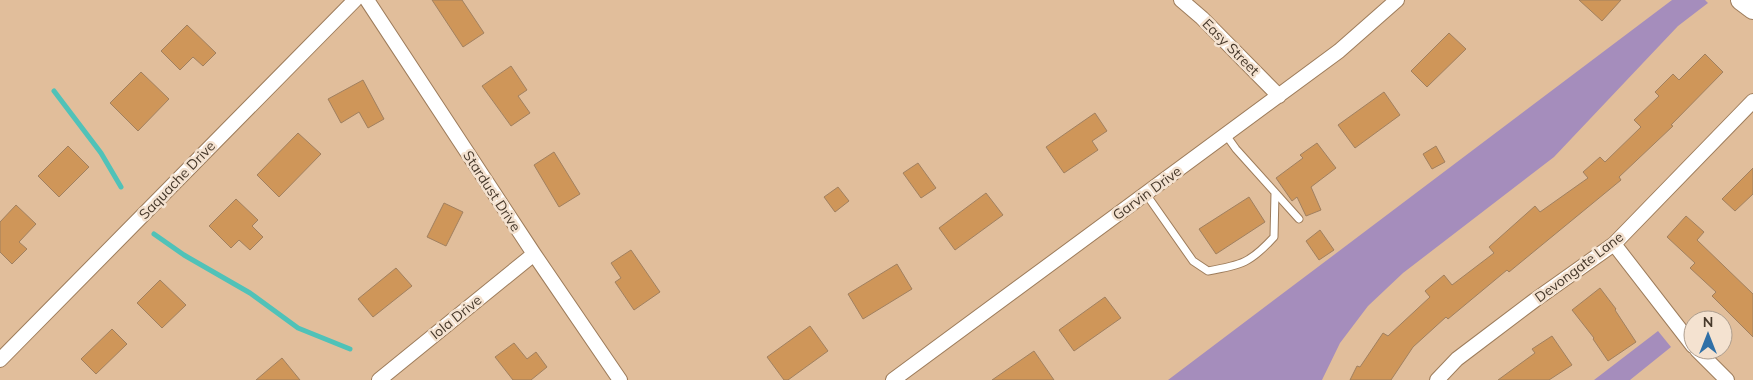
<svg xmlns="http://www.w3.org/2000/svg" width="1753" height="380" font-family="Mulish,sans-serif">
<rect width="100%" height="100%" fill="#e1be9b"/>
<!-- green -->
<path fill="#a58dbc" d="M1672,0H1705L1708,3L1678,26L1554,157L1403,273L1368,306L1340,343L1322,380H1168Z
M1658,331L1671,347L1630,380H1594Z"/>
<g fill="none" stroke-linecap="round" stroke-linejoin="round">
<!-- stream -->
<path stroke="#50c2b8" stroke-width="5" d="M54,91L101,153L121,187
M154,234L184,255L250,293L298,328L350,349"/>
</g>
<!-- building -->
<path fill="#cf9659" stroke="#a1805f" d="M432,0H462L484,33L463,47Z
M1579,0H1621L1602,21Z
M187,25L216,53L203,66L193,57L180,70L161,51Z
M1449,33L1466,49L1427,87L1411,71Z
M1705,54L1723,72L1671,125L1673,126L1619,177L1621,180L1509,272L1507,270L1448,319L1446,317L1413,347L1391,380H1350L1357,366L1360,367L1383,333L1388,336L1430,297L1425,291L1444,275L1452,285L1494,253L1489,247L1535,206L1540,212L1588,178L1583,172L1600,157L1605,162L1641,127L1634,120L1659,96L1655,92L1673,74L1679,80Z
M511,66L527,90L518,96L530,113L511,126L482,86Z
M141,72L169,99L138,131L110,103Z
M363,80L384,119L368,128L359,112L341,123L328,99Z
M1384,92L1400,115L1355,148L1338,125Z
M1095,113L1107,131L1092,141L1098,150L1064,173L1046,147Z
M298,133L321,154L279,197L257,175Z
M1317,143L1336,168L1311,187L1321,210L1306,216L1297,197L1292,201L1276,178L1303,158L1300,155Z
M68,146L89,167L59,197L38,176Z
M1436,146L1445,162L1432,169L1423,154Z
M554,152L580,194L559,207L534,165Z
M918,163L936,188L921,198L903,173Z
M1753,168V194L1735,211L1722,199Z
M838,187L849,201L835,212L824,197Z
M986,193L1003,215L955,250L939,228Z
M1249,197L1265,222L1216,254L1199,229Z
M236,199L258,220L252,226L263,237L250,250L239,240L231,248L209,226Z
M444,203L463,212L446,246L427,237Z
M16,205L36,224L19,242L27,249L12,264L0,252V222Z
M1686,216L1704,232L1697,240L1753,294V337L1712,296L1716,292L1690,268L1695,263L1667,237Z
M1320,230L1334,250L1319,260L1306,241Z
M631,250L660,292L634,310L615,282L621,278L611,263Z
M897,264L912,289L863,319L848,294Z
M396,268L412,286L373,317L358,299Z
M160,280L186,305L162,328L137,303Z
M1600,288L1616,309L1615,310L1636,342L1608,361L1593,339L1594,338L1572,310Z
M1105,297L1121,318L1074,351L1059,330Z
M810,326L828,351L788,380H784L767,357Z
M112,329L127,344L96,374L81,359Z
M1552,336L1572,365L1549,380H1498L1535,353L1532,349Z
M514,343L527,359L536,352L547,367L531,380H513L495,357Z
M1034,351L1054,380H992Z
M282,358L300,380H256Z"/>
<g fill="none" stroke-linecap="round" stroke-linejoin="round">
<defs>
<path id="service" d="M1226,135L1236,149L1299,219
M1146,194L1193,261L1208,271C1242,265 1250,263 1274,237L1275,193"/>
<path id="minor" d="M367,0L534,254L620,380
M1181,0L1202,18L1279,96
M1614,244L1693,346
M1697,350L1727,380
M0,360L355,0
M379,380L534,254
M893,380L1339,51L1397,0
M1437,380L1457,359L1535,300L1614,244L1753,101"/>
<path id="secondary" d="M1741,0L1753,9"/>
</defs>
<!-- service casing -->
<use href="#service" stroke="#9d7c5b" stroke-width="9"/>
<!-- minor casing -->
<use href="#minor" stroke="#9d7c5b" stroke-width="16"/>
<!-- secondary casing -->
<use href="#secondary" stroke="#9d7c5b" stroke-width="22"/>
<!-- service -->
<use href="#service" stroke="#fff" stroke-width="7"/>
<!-- minor -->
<use href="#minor" stroke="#fff" stroke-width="14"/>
<!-- secondary -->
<use href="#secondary" stroke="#fff" stroke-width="20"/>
</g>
<g text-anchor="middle" stroke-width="5" stroke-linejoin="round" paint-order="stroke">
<!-- street labels -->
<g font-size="14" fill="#46382a" stroke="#f4e2d0">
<text transform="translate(1231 47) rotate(45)" y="5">Easy Street</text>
<text transform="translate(177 180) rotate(-46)" y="5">Saquache Drive</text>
<text transform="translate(492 191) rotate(57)" y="5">Stardust Drive</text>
<text transform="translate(1147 193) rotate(-36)" y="5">Garvin Drive</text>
<text transform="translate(1579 267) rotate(-37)" y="5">Devongate Lane</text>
<text transform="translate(456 317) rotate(-39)" y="5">Iola Drive</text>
</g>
</g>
<!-- north arrow -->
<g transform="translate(1708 335)"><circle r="24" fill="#f4e2d0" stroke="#ae9e8e"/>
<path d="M0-4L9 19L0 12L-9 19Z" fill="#3070a7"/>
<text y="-8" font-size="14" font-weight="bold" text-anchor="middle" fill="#46382a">N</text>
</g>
</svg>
